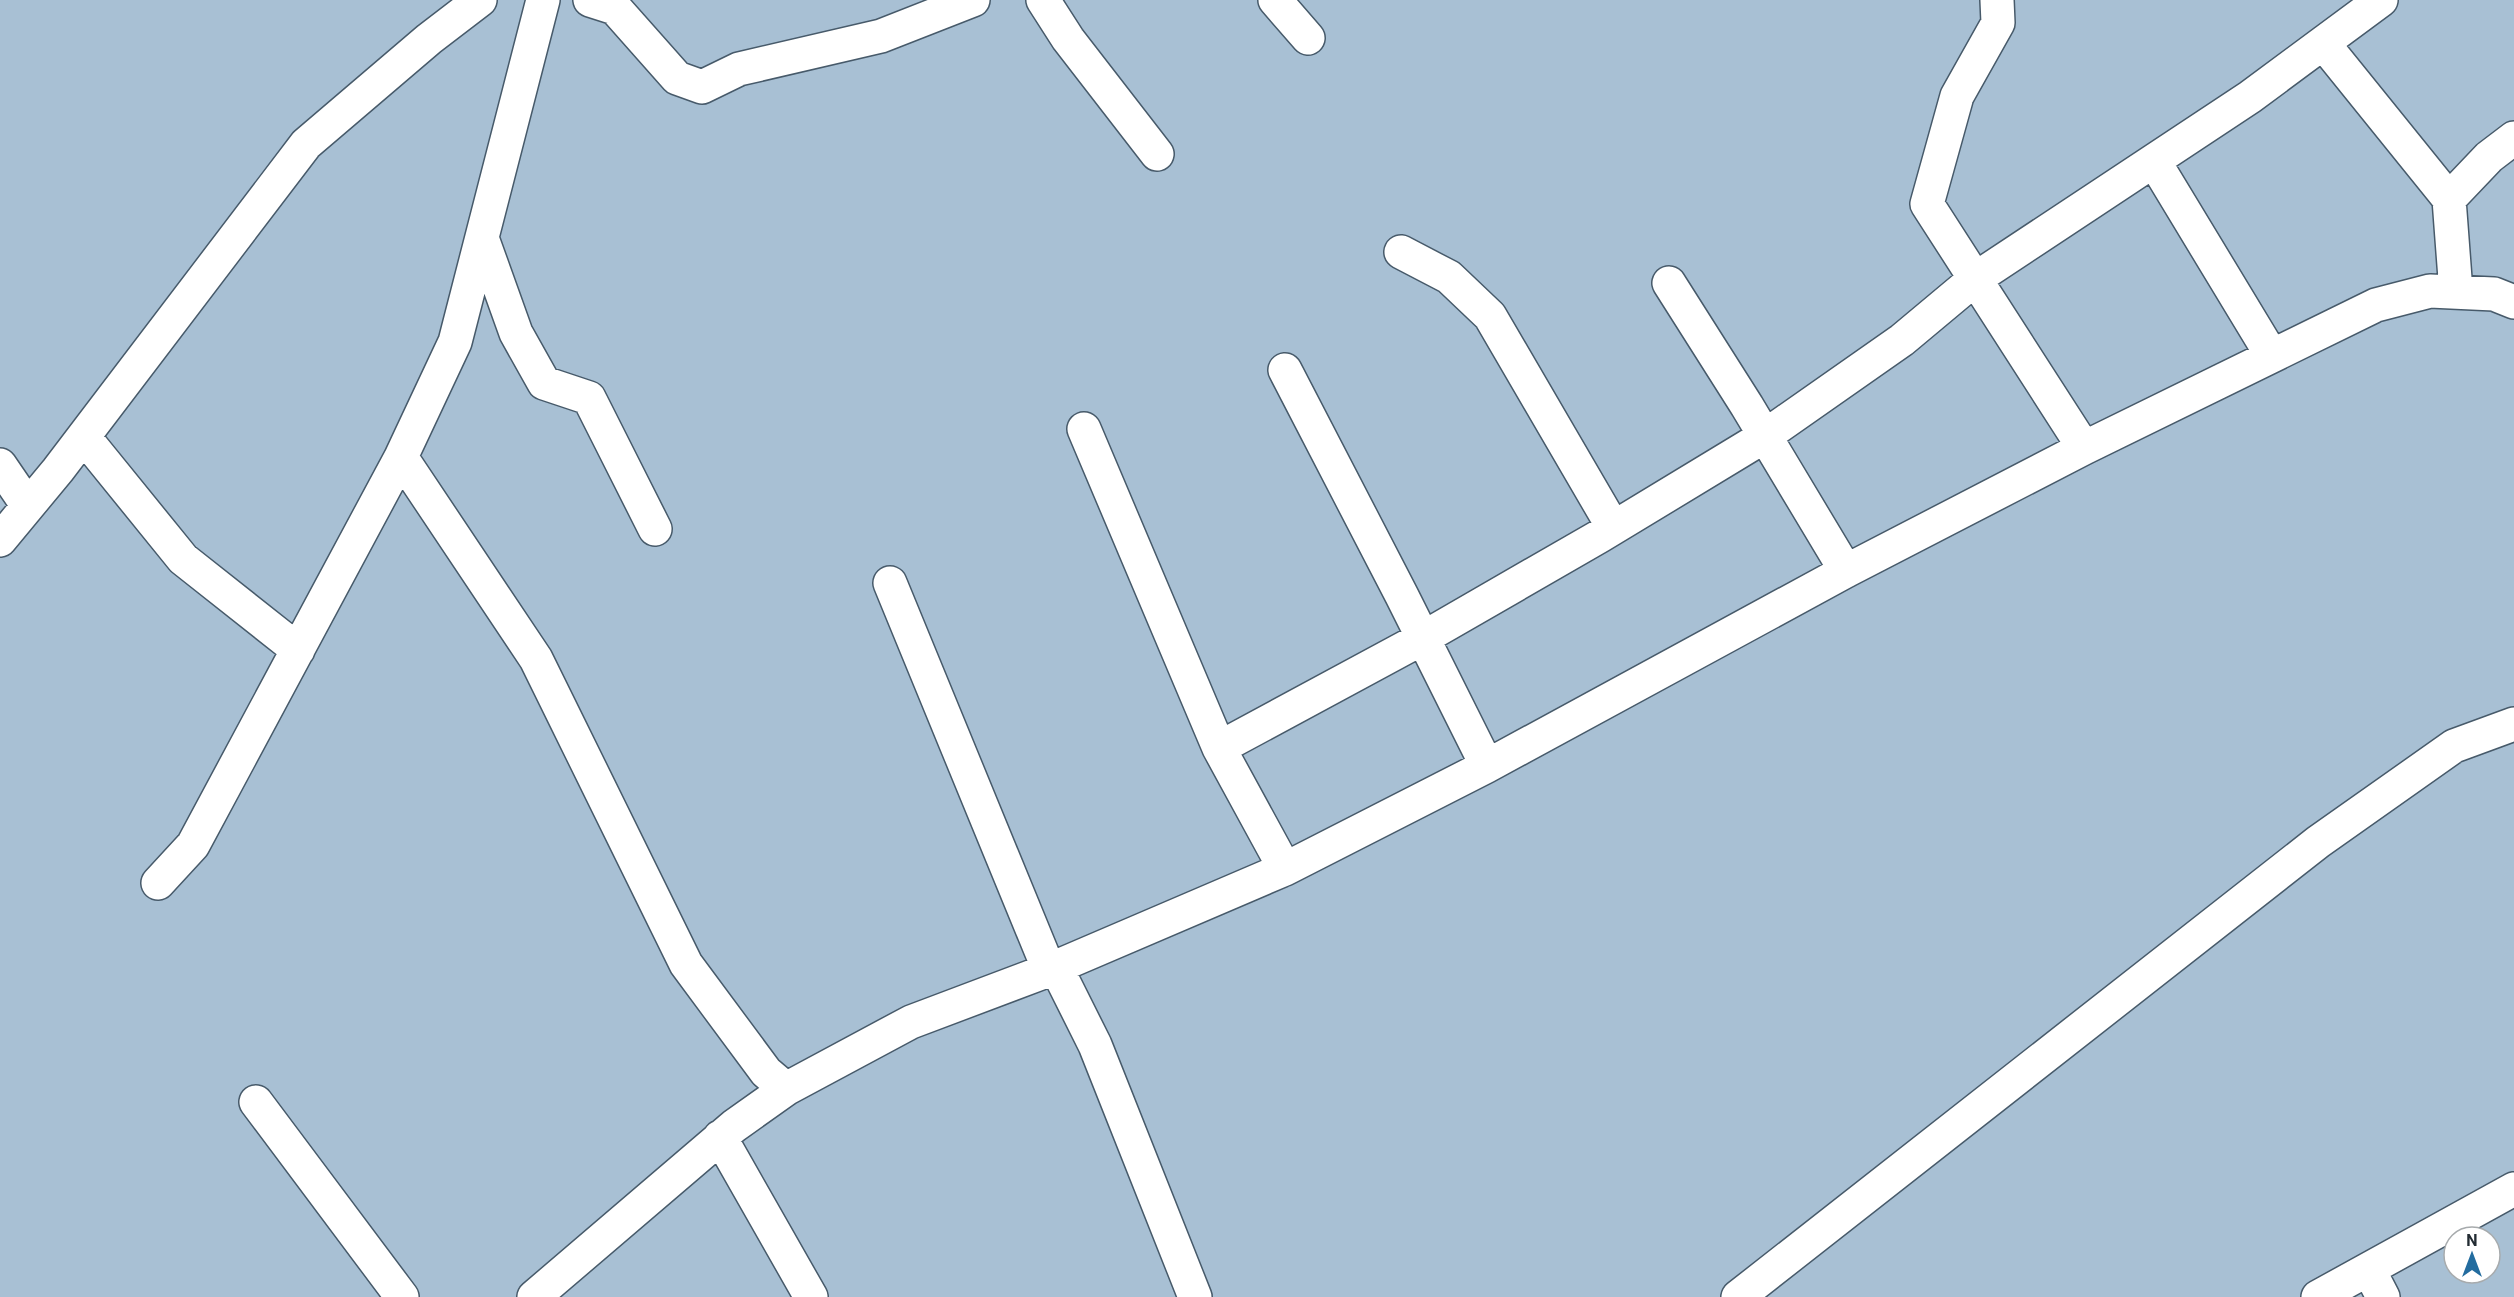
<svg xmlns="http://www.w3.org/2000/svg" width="2514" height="1297" font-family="Roboto,sans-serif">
<rect width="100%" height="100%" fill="#cbe1f4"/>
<!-- green -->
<path fill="#a8c0d4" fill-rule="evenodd" d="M0,0H2514V1297H0ZM2454,1237H2490V1273H2454Z"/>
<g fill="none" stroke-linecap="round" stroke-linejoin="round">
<defs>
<path id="minor" d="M543,0L455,342L401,457L536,659L686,964L766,1072L786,1089
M590,0L615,8L677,78L702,87L739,69L881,36L973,0
M1043,0L1068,39L1157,154
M1275,0L1308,38
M1997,0L1998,23L1957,96L1927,204L2084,448
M2323,43L2449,199
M2154,161L2272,356
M482,238L516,333L544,383L589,398L655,529
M1401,252L1449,277L1490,316L1613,527
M1669,283L1747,406L1846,571
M2456,292L2449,199L2489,157L2514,138
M1285,370L1402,596L1487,766
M1084,429L1219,748L1285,869
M84,437L183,559L298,650
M0,465L28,506
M0,540L58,470L306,144L429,39L480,0
M890,583L1049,970
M1219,748L1423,638L1600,536L1765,436L1902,340L1975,279L2250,97L2381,0
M158,883L193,845L401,457
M1056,967L1095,1045L1195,1297
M256,1102L402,1297
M720,1137L811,1297
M2369,1270L2383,1297
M534,1297L734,1126L786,1089L911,1022L1049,970L1285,869L1487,766L1846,571L2084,448L2376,305L2430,291L2494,294L2514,302
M1738,1297L2318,842L2454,746L2514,724
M2318,1297L2514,1189"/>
</defs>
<!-- minor casing -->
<use href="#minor" stroke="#475a6a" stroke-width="36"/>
<!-- minor -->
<use href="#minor" stroke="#fff" stroke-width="33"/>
</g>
<!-- north arrow -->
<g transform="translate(2472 1255)"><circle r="28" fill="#ffffff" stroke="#a7abad" stroke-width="1.5"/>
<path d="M0-4.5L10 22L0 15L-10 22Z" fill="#236c9f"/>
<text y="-9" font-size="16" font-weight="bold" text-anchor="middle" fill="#232c33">N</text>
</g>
</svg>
